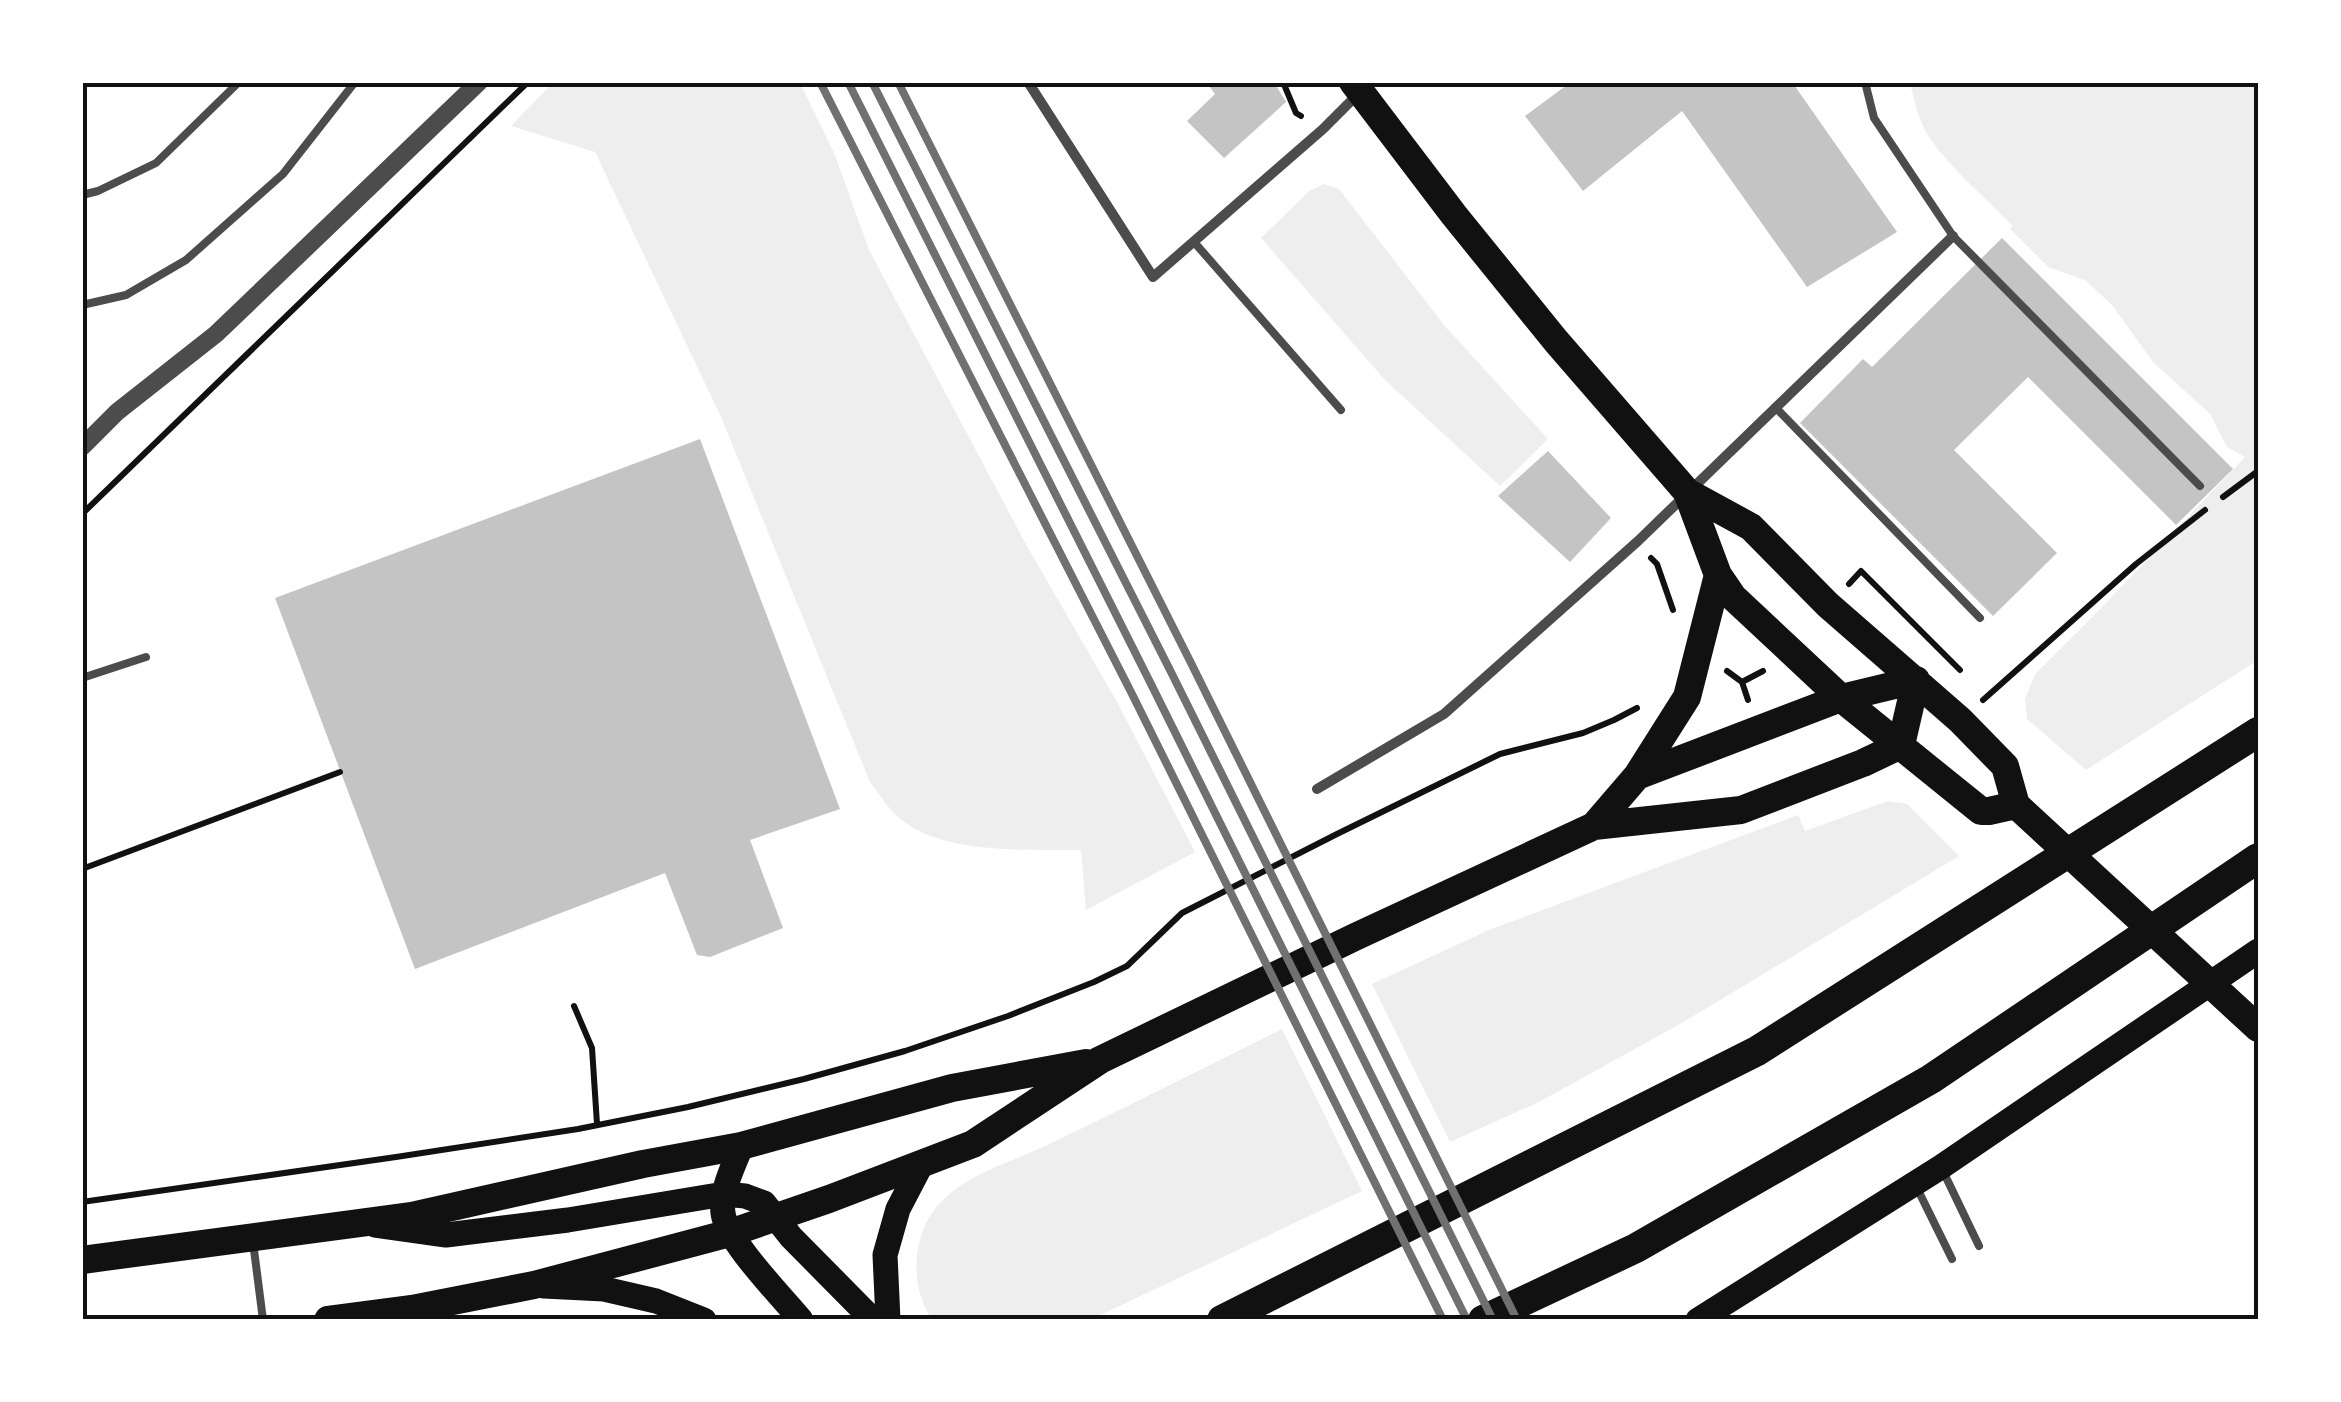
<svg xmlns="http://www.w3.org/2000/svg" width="2341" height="1402" font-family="Lato,sans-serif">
<rect width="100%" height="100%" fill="#fff"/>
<!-- green -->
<path fill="#eee" d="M553,83H800L835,155L869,250L1027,546L1117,702L1195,852L1086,910L1081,850C1027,849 935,856 894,813C885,804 878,792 870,782L721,417L595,152L511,126Z
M1910,83H2258V660L2086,770L2027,719L2025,699L2035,674L2106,603L2245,457L2227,447L2210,414L2153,362L2112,305L2085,280L2048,267L2010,229L2013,226C1989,201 1951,169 1932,141C1919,124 1915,103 1910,83Z
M1324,184L1339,189L1444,325L1548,439L1500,486L1385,380L1261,238L1309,191Z
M1888,801L1907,804L1959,856L1687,1020L1539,1102L1450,1142L1372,984L1489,930L1798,815L1805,831Z
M1282,1029L1362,1191L1092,1319H932C908,1285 912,1229 943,1200C970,1173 1009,1163 1043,1147C1123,1109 1202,1068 1282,1029Z"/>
<!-- building -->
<path fill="#c4c4c4" d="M1206,82H1274L1286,102L1224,158L1187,121L1215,94Z
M1571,82H1792L1897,232L1807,287L1682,111L1583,191L1525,116Z
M2002,238L2233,469L2176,525L2028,377L1954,450L2057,553L1993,616L1800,423L1863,359L1872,367Z
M700,439L840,809L750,840L783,928L710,957L697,955L665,873L415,969L275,598Z
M1548,451L1611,518L1570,562L1498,496Z"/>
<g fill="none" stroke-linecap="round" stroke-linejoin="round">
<!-- path -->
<path stroke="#111" stroke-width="6" d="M1283,82L1296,113L1301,116
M2223,497L2258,471
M82,514L528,82
M1651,558L1657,564L1673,610
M1849,584L1861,571L1960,670
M1727,671L1742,682L1748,700
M1742,682L1763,671
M1983,700L2136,564L2205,510
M82,869L340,772
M574,1006L592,1048L597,1124
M82,1202L396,1157L578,1129L688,1107L804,1079L905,1051L1008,1016L1094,982L1127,966L1182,913L1337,834L1500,754L1583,733L1614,720L1637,708"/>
<!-- service -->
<path stroke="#4c4c4c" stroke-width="8" d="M1865,82L1874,118L1953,236L2200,486
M82,195L98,191L156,163L239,82
M1194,242L1341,410
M82,305L126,295L186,260L283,174L355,82
M1775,407L1980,618
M82,678L146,657
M1943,1171L1979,1246
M1916,1186L1952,1259
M253,1242L263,1320"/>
<!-- minor -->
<path stroke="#4c4c4c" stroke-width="10" d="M1028,82L1153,277L1323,129L1360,92
M1317,789L1444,714L1638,541L1953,236"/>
<!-- tertiary -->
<path stroke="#4c4c4c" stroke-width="18" d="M82,447L117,412L216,334L479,82"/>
<!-- primary -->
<path stroke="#111" stroke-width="25" d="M741,1146C734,1166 720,1191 723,1213C726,1240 782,1297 801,1320
M375,1225L446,1235L568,1220L724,1194L745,1196L764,1203L791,1237L873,1320
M544,1286L604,1289L656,1301L704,1320
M888,1320L885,1255L898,1209L921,1165
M1698,1320L1941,1167L2258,951"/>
<!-- trunk -->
<path stroke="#111" stroke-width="28" d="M1353,82L1454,215L1556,341L1687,492L1751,527L1828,605L1960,720L2005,766L2016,805L2258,1028
M1687,492L1718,575L1733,597L1841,698L1981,811H1989L2016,805
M1901,745L1916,680
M1637,776L1687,697L1718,575
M1594,826L1637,776L1841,698L1916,680
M82,1260L412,1216L643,1164L741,1146L952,1088L1086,1063
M328,1320L412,1309L534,1285L730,1233L829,1199L973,1144L1100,1060L1357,936L1594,826L1741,810L1863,763L1901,745"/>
<!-- motorway -->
<path stroke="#111" stroke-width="30" d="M1222,1320L1757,1051L2258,732
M1483,1320L1636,1248L1931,1079L2258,858"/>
<!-- rail -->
<path stroke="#707070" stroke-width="8" d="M820,82L1132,694L1443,1320
M848,82L1151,684L1467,1320
M872,82L1171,672L1493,1320
M898,82L1189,659L1517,1320"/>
</g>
<!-- border -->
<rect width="2341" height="1402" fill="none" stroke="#ffffff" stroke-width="170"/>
<rect x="85" y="85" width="2171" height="1232" fill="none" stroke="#111" stroke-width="4"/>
</svg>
